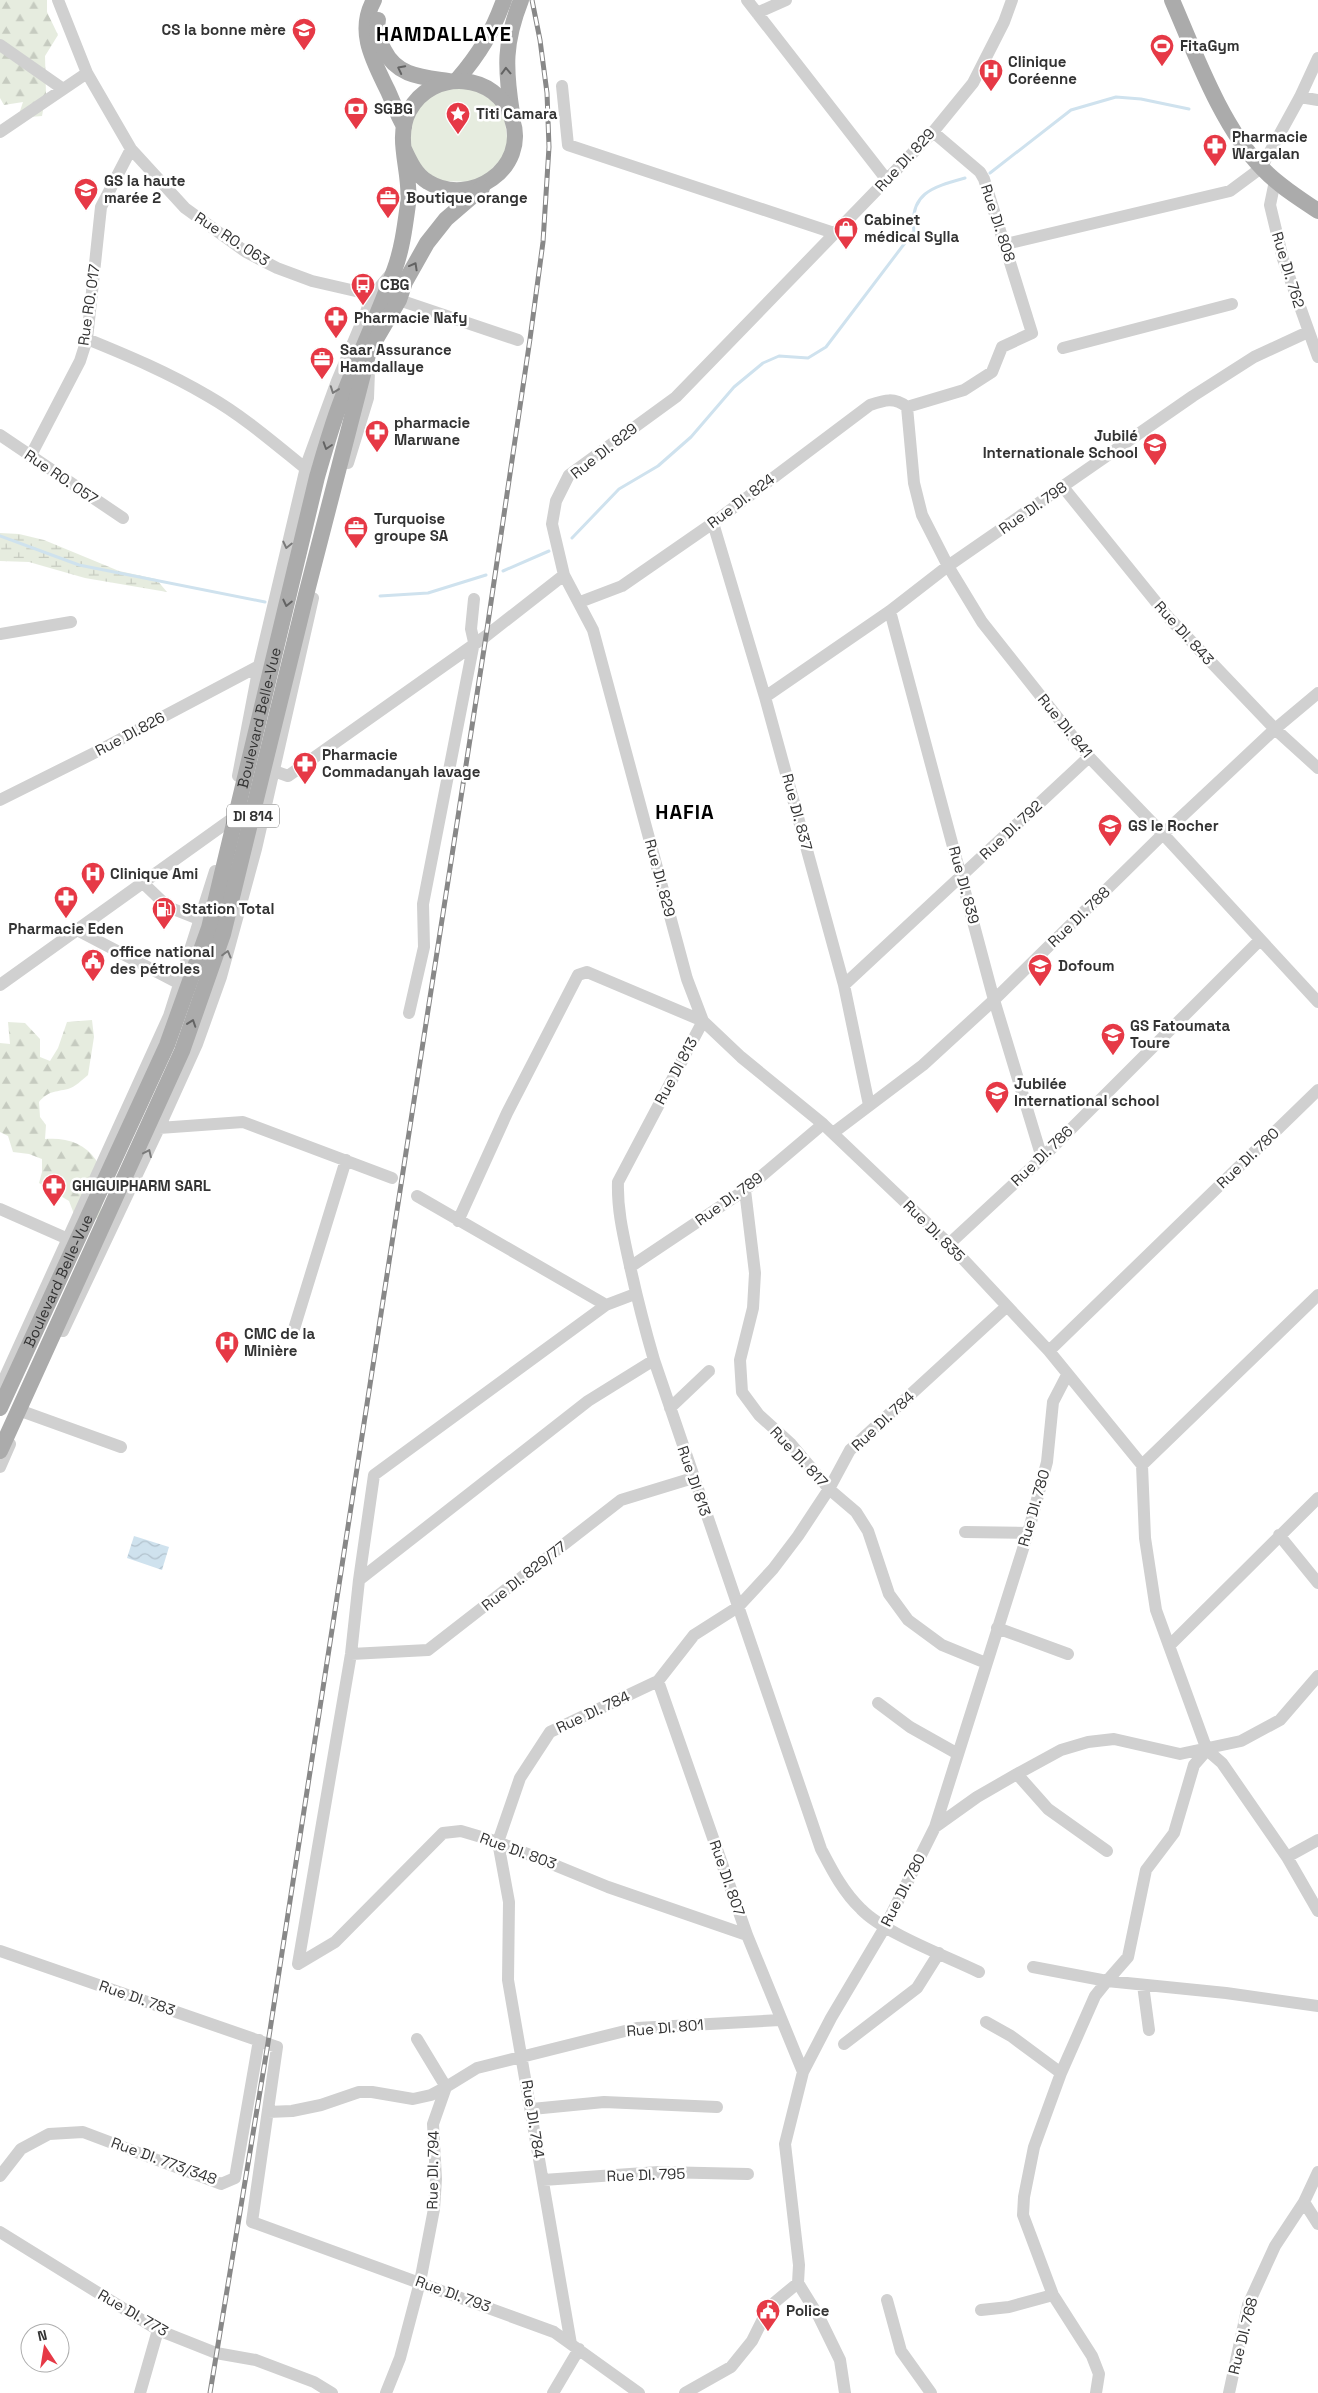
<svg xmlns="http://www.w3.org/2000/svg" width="1318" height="2393" font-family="'Space Grotesk',sans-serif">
<defs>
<pattern id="forest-firs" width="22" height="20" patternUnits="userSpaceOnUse" patternTransform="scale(1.25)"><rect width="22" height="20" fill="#e6ecdf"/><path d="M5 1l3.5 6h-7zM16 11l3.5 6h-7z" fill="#c6cbc0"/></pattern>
<pattern id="wetland-marsh" width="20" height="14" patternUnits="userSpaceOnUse" patternTransform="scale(1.25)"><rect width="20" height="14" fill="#e6ecdf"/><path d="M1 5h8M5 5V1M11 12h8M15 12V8" fill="none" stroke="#c6cbc0"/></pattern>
<pattern id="water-waves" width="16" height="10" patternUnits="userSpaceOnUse" patternTransform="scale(1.25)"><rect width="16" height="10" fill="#cfe2ee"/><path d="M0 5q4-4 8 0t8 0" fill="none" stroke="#b2c2cd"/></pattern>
</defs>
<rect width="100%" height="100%" fill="#fff"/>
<!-- grass -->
<path fill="#e6ecdf" d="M467,84L503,108L509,151L479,182L436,181L412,156L408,129L425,96Z"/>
<!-- forest -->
<path fill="url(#forest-firs)" d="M0,0H47V12L58,35L45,56L46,94L42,116L30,117L20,111L23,102L4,105L0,98Z
M92,1020L94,1037L88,1075C82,1080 75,1087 68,1089C55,1092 48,1091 39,1102L40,1117L46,1125L45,1139C65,1137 85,1143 96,1160C100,1166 99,1177 100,1184C102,1197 103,1206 99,1218L82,1221L74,1214L69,1201L39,1183L42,1172V1159L29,1154L13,1152L8,1136L0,1132V1043L10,1044L8,1022L25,1023L40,1039V1057L50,1061L58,1048L67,1022Z"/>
<!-- wetland -->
<path fill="url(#wetland-marsh)" d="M0,533L19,534L44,540L119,571L156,579L167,592L85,578L29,562L0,561Z"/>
<!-- water -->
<path fill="url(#water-waves)" d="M134,1536L169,1547L162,1570L127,1558Z"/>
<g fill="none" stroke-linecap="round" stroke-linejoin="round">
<!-- stream -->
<path stroke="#cfe2ee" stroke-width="3" d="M990,173L1071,110L1116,97L1141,99L1189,109
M0,536L79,565L265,602
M572,538L619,489L658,466L691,437L734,387L763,363L779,356L808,358L826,347L914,231C909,193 933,187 965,178
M503,571L549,551
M380,596L428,593L486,575"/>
<!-- minor -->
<path stroke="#d0d0d0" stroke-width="12" d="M58,0L87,73L131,149L185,208L246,252L277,268L312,281L373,295
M747,0L887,180
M757,13L786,0
M0,45L63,89
M562,86L568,145L834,233
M1300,97L1318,100
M0,132L87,73
M1275,181L1270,205L1283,259L1318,357
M1006,244L1230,191L1261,168L1300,97L1318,58
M399,300L518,340
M87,339C129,356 169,373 208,396C243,416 274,443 305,468
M1063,348L1232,304
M907,407L964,390L992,372L1002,347L1032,333L984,179L980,172L933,132
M0,435L123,518
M30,457L80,361L87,339L101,207L131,149
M348,463L368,398L369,371
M1063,487L1169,618L1275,729L1318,768
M713,523L765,697L844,985L869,1105
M580,602L622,586L713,523L870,405C885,400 894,397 907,407L914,483L922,515L948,566L982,622L1089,757L1163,834L1318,1002
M890,611L994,1000L1042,1158
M0,634L71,622
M765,697L890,611L948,566L1193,396L1254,357L1308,332
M274,771L288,776L486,636L564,575
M238,776L259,666L307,463L337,381L373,295L390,275
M0,800L100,750L259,666
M143,883L168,907L201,920
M77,930L180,984
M0,985L229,821
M844,985L1089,757
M409,1013L424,947L423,904L474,642L471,629L474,599
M703,1021L687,979L593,630L564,575L552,524L556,501L569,475L676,397L933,132L973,83L1004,22L1012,0
M703,1021L618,1182C617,1211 624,1238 630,1266C637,1298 645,1329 654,1360L821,1849C832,1870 843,1892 861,1909C884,1933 946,1956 979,1972
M159,1128L243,1122L392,1178
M833,1133L923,1065L994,1000L1163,834L1275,729L1318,693
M745,1190L755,1273L753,1308L740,1360L742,1392L759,1415L791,1444L829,1489L856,1512L868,1531L889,1594L908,1620L942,1645L986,1663
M417,1196L606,1305
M0,1209L68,1239
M458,1221L507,1113L578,975L587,972L703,1021L741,1057L823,1124L949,1244L1049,1351L1142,1465
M949,1244L1042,1158L1260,940
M630,1267L745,1190L823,1124
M1318,1295L1142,1465L1145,1538L1156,1610L1207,1750L1222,1763L1287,1857L1318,1911
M294,1329L346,1160
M63,1331L159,1128L197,1044L221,977L256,849L313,598
M1049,1351L1318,1090
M0,1388L169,1016L215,871
M670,1408L709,1371
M24,1412L121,1447
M0,1467L10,1444
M965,1532L1028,1533
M1279,1535L1318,1583
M359,1580L588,1401L654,1360
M997,1628L1068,1654
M1169,1646L1318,1498
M351,1654L428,1650L621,1500L693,1478
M658,1681L747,1935L803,2072
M878,1703L910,1727L958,1754
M1207,1750L1194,1765L1174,1833L1146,1870L1128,1957L1107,1981L1226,1993L1318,2006
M1017,1774L1048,1809L1107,1851
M935,1827L977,1797L1017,1774L1061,1750L1088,1742L1114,1739L1180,1754L1241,1741L1280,1720L1318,1676
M1287,1857L1318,1840
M0,1951L277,2047L252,2222L554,2332L639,2393
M298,1964L351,1654L359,1580L374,1475L606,1305L635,1294
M298,1964L335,1942L443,1833L461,1831L498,1842L608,1887L747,1935
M1033,1967L1107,1981L1095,1996L1061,2073L1034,2147L1024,2197L1023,2215L1053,2295L1092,2356L1099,2374L1096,2393
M1143,1985L1149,2030
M986,2022L1011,2036L1061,2073
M844,2044L917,1988L939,1953
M532,2109L604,2102L717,2107
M268,2112L292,2111L321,2105L359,2092H372L413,2099L431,2095L446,2087L417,2039
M1318,2172L1304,2202L1318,2224
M0,2176L21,2149L49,2134L83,2132L221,2184L235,2178L259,2040
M543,2180L659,2172L748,2174
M0,2232L158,2330L216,2353L256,2360L314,2382L332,2393
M887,2300L901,2351L931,2393
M981,2310L1009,2307L1053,2295
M571,2344L508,1980L509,1902L498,1842L520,1778L550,1732L658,1681L694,1635L738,1607L773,1569L798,1536L829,1489L850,1450L1006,1307
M140,2393L158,2330
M386,2393L400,2358L420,2282L434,2209L436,2179L433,2124L446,2087L477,2068L637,2028L780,2020
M553,2393L579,2349
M685,2393L731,2367L752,2341L769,2307L798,2283
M845,2393L840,2360L819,2317L798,2283L799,2265L785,2144L803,2072L831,2018L885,1927L935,1827L1028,1533L1047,1462L1053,1402L1067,1375
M1229,2393L1248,2305L1275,2246L1304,2202"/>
<!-- major -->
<g stroke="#ababab" stroke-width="16">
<path d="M374,0C356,32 374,62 388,91C393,102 397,114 404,126"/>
<path d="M1172,0C1195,53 1222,128 1263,169C1279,186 1299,198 1318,211"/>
<path d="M378,20C375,31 379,40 384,50C397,76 421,77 448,81"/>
<path d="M457,80C480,53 492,33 504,0"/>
<path d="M512,113C505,68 504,43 521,0"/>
<path id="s1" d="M0,1408L167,1045L209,928L317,477C324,453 331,428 340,404C357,359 378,316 394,271C402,250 405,226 408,204C412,174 394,139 409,111C432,68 497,72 512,119C529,168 470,208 428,182C416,175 410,162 404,149"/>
<path d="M0,1451L182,1051L223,934L306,595L369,351L399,300L405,282L427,243L446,219L482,188"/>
</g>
<defs>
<path id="rail" d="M210,2393L268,2043L486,636L530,339L543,242L549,147L547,93L540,40L532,0"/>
</defs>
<!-- rail casing -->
<use href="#rail" stroke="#888" stroke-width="5"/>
<!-- rail -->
<use href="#rail" stroke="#fff" stroke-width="3" stroke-dasharray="9" stroke-linecap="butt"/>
</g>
<!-- one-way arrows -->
<defs><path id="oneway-chevron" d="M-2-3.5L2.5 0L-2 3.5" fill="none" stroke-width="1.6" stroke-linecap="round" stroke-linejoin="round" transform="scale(1.25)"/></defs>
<g stroke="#636363">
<use href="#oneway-chevron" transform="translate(401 69) rotate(-153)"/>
<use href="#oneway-chevron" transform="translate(506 71) rotate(-92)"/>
<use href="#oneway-chevron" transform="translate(414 266) rotate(-61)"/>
<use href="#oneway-chevron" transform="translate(327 446) rotate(108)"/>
<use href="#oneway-chevron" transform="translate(287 603) rotate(103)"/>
<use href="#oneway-chevron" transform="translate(192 1023) rotate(-71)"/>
</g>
<g stroke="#7a7a7a">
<use href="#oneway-chevron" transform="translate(334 390) rotate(110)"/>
<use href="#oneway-chevron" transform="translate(287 545) rotate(103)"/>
<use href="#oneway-chevron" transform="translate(227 954) rotate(-75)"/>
<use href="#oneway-chevron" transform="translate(148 1153) rotate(-65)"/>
</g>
<!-- icons -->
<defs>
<symbol id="school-pin" viewBox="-11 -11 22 30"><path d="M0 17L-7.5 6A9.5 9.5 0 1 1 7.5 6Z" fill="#e63946" stroke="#fff"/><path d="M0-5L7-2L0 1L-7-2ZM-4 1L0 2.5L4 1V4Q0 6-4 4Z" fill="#fff"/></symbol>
<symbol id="stadium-pin" viewBox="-11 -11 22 30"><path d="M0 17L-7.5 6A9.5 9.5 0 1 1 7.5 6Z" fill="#e63946" stroke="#fff"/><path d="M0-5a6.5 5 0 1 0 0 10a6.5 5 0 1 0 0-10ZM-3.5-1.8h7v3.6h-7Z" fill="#fff"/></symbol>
<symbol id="hospital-pin" viewBox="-11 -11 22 30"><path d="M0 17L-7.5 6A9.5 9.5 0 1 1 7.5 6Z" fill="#e63946" stroke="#fff"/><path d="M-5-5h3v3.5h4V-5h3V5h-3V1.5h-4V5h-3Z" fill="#fff"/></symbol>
<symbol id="bank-pin" viewBox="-11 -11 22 30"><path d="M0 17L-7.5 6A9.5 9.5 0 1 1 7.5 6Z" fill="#e63946" stroke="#fff"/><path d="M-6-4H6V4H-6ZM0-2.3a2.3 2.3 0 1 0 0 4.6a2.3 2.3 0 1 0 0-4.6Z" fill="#fff"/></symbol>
<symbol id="sight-pin" viewBox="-11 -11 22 30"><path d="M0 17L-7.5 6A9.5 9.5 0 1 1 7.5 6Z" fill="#e63946" stroke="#fff"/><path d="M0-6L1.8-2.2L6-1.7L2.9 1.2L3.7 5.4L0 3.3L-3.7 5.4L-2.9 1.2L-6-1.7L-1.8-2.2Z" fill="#fff"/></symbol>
<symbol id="pharmacy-pin" viewBox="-11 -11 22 30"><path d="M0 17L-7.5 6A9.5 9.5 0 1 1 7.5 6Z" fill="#e63946" stroke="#fff"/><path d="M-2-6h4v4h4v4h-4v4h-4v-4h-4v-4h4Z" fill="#fff"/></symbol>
<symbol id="office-pin" viewBox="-11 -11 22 30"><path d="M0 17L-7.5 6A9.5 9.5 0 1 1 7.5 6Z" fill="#e63946" stroke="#fff"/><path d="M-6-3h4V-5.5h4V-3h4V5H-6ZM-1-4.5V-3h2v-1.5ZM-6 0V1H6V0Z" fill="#fff"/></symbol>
<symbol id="shop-pin" viewBox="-11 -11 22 30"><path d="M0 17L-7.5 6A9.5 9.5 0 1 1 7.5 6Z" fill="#e63946" stroke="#fff"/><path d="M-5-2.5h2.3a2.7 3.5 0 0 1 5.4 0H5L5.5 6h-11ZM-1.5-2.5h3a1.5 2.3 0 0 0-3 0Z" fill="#fff"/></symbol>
<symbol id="bus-pin" viewBox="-11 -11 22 30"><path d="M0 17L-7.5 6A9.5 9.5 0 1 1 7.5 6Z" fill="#e63946" stroke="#fff"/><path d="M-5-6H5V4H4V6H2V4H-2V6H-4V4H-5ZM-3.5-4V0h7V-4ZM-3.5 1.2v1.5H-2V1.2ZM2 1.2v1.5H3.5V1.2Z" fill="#fff"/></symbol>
<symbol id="fuel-pin" viewBox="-11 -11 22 30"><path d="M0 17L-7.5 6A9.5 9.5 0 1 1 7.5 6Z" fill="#e63946" stroke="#fff"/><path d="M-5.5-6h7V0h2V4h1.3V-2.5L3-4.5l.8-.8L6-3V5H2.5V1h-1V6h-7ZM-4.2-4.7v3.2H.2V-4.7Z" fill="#fff"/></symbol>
<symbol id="civic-pin" viewBox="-11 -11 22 30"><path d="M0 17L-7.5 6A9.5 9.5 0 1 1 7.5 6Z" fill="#e63946" stroke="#fff"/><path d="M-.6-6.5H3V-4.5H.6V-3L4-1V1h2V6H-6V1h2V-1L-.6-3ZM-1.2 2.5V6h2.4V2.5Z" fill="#fff"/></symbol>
</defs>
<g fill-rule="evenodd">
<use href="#school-pin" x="290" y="16" width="28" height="38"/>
<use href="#stadium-pin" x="1148" y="32" width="28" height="38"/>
<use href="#hospital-pin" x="977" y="57" width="28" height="38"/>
<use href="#bank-pin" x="342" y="95" width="28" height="38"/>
<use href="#sight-pin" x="444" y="100" width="28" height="38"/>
<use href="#pharmacy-pin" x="1201" y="132" width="28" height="38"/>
<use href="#school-pin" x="72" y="176" width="28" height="38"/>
<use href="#office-pin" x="374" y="184" width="28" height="38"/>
<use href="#shop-pin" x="832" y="215" width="28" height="38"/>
<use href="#bus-pin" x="349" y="271" width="28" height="38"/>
<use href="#pharmacy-pin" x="322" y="304" width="28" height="38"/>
<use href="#office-pin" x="308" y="345" width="28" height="38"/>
<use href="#pharmacy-pin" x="363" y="418" width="28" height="38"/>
<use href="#school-pin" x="1141" y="431" width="28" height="38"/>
<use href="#office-pin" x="342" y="514" width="28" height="38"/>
<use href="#pharmacy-pin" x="291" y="750" width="28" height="38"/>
<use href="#school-pin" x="1096" y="812" width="28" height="38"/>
<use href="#hospital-pin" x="79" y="860" width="28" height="38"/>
<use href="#pharmacy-pin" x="52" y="884" width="28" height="38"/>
<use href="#fuel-pin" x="150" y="895" width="28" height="38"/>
<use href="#civic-pin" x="79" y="947" width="28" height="38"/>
<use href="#school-pin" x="1026" y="952" width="28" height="38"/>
<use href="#school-pin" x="1099" y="1021" width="28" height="38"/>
<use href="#school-pin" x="983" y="1079" width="28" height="38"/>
<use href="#pharmacy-pin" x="40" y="1172" width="28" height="38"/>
<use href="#hospital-pin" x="213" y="1329" width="28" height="38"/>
<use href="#civic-pin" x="754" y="2297" width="28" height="38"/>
</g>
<g text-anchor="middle" stroke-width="5" stroke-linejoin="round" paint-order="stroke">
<!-- shield labels -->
<rect fill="#fff" stroke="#707070" stroke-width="1" x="227" y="804.5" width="52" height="23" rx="4"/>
<g font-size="14" font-weight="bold" fill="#333">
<text x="253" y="821">DI 814</text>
</g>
<!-- poi labels -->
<g font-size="15" font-weight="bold" fill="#333" stroke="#fff" text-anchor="start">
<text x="286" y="35" text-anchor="end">CS la bonne mère</text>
<text x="1180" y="51">FitaGym</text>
<text x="1008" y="67">Clinique<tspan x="1008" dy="17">Coréenne</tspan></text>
<text x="374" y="114">SGBG</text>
<text x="476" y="119">Titi Camara</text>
<text x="1232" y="142">Pharmacie<tspan x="1232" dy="17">Wargalan</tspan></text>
<text x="104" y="186">GS la haute<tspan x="104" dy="17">marée 2</tspan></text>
<text x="406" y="203">Boutique orange</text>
<text x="864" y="225">Cabinet<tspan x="864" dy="17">médical Sylla</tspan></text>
<text x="380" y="290">CBG</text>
<text x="354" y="323">Pharmacie Nafy</text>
<text x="340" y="355">Saar Assurance<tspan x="340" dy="17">Hamdallaye</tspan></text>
<text x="394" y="428">pharmacie<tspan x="394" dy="17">Marwane</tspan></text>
<text x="1138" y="441" text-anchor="end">Jubilé<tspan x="1138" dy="17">Internationale School</tspan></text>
<text x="374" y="524">Turquoise<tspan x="374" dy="17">groupe SA</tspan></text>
<text x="322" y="760">Pharmacie<tspan x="322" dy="17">Commadanyah lavage</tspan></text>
<text x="1128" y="831">GS le Rocher</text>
<text x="110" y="879">Clinique Ami</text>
<text x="182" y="914">Station Total</text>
<text x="66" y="934" text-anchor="middle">Pharmacie Eden</text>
<text x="110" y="957">office national<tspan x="110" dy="17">des pétroles</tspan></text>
<text x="1058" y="971">Dofoum</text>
<text x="1130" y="1031">GS Fatoumata<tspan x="1130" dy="17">Toure</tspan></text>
<text x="1014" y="1089">Jubilée<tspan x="1014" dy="17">International school</tspan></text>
<text x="72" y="1191">GHIGUIPHARM SARL</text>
<text x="244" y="1339">CMC de la<tspan x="244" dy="17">Minière</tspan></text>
<text x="786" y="2316">Police</text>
</g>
<!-- street labels -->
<g font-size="15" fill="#333" stroke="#fff">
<text transform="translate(905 160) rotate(-47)" y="5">Rue DI. 829</text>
<text transform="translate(998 223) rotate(72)" y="5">Rue DI. 808</text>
<text transform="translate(232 239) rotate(33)" y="5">Rue RO. 063</text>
<text transform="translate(1288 270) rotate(73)" y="5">Rue DI. 762</text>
<text transform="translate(89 305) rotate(-82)" y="5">Rue RO. 017</text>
<text transform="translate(604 451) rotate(-38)" y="5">Rue DI. 829</text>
<text transform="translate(61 477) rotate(34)" y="5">Rue RO. 057</text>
<text transform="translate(741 501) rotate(-37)" y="5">Rue DI. 824</text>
<text transform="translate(1033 508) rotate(-35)" y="5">Rue DI. 798</text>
<text transform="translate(1184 633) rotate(48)" y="5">Rue DI. 843</text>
<text dy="5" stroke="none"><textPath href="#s1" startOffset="740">Boulevard Belle-Vue</textPath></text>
<text transform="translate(1065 726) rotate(51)" y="5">Rue DI. 841</text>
<text transform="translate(130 734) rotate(-28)" y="5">Rue DI.826</text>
<text transform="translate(797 812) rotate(75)" y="5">Rue DI. 837</text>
<text transform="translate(1011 830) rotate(-43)" y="5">Rue DI. 792</text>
<text transform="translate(660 878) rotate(75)" y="5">Rue DI. 829</text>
<text transform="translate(964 885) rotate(75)" y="5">Rue DI. 839</text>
<text transform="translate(1079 917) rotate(-44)" y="5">Rue DI. 788</text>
<text transform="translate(676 1071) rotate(-62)" y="5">Rue DI 813</text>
<text transform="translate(1042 1156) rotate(-44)" y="5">Rue DI. 786</text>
<text transform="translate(1248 1158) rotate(-44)" y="5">Rue DI. 780</text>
<text transform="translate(729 1199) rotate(-36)" y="5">Rue DI. 789</text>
<text transform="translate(934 1231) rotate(45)" y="5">Rue DI. 835</text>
<text dy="5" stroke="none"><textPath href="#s1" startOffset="140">Boulevard Belle-Vue</textPath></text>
<text transform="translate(883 1421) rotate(-43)" y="5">Rue DI. 784</text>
<text transform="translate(799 1457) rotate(47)" y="5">Rue DI. 817</text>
<text transform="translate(694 1481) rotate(71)" y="5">Rue DI 813</text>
<text transform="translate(1034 1508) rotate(-74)" y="5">Rue DI. 780</text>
<text transform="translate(524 1576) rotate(-38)" y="5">Rue DI. 829/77</text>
<text transform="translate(593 1712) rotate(-25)" y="5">Rue DI. 784</text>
<text transform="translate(518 1851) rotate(20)" y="5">Rue DI. 803</text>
<text transform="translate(727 1878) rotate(71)" y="5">Rue DI. 807</text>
<text transform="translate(903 1890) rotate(-63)" y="5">Rue DI. 780</text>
<text transform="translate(137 1998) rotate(19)" y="5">Rue DI. 783</text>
<text transform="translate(665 2028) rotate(-5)" y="5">Rue DI. 801</text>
<text transform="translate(533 2119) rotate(81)" y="5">Rue DI. 784</text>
<text transform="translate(164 2161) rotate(20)" y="5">Rue DI. 773/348</text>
<text transform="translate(433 2170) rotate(-89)" y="5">Rue DI. 794</text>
<text transform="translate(646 2175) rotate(-2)" y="5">Rue DI. 795</text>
<text transform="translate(453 2294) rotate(20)" y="5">Rue DI. 793</text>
<text transform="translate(133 2313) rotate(30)" y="5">Rue DI. 773</text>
<text transform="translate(1243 2336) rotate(-76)" y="5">Rue DI. 768</text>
</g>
<!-- district labels -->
<g font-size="20" font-weight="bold" letter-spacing="1" fill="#000" stroke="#fff">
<text x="444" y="41">HAMDALLAYE</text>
<text x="685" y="819">HAFIA</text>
</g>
</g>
<!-- north arrow -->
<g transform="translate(45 2348) rotate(348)"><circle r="24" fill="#ffffff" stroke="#adadad"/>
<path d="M0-4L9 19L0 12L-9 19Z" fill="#e63946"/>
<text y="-8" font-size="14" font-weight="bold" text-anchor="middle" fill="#333333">N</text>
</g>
</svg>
